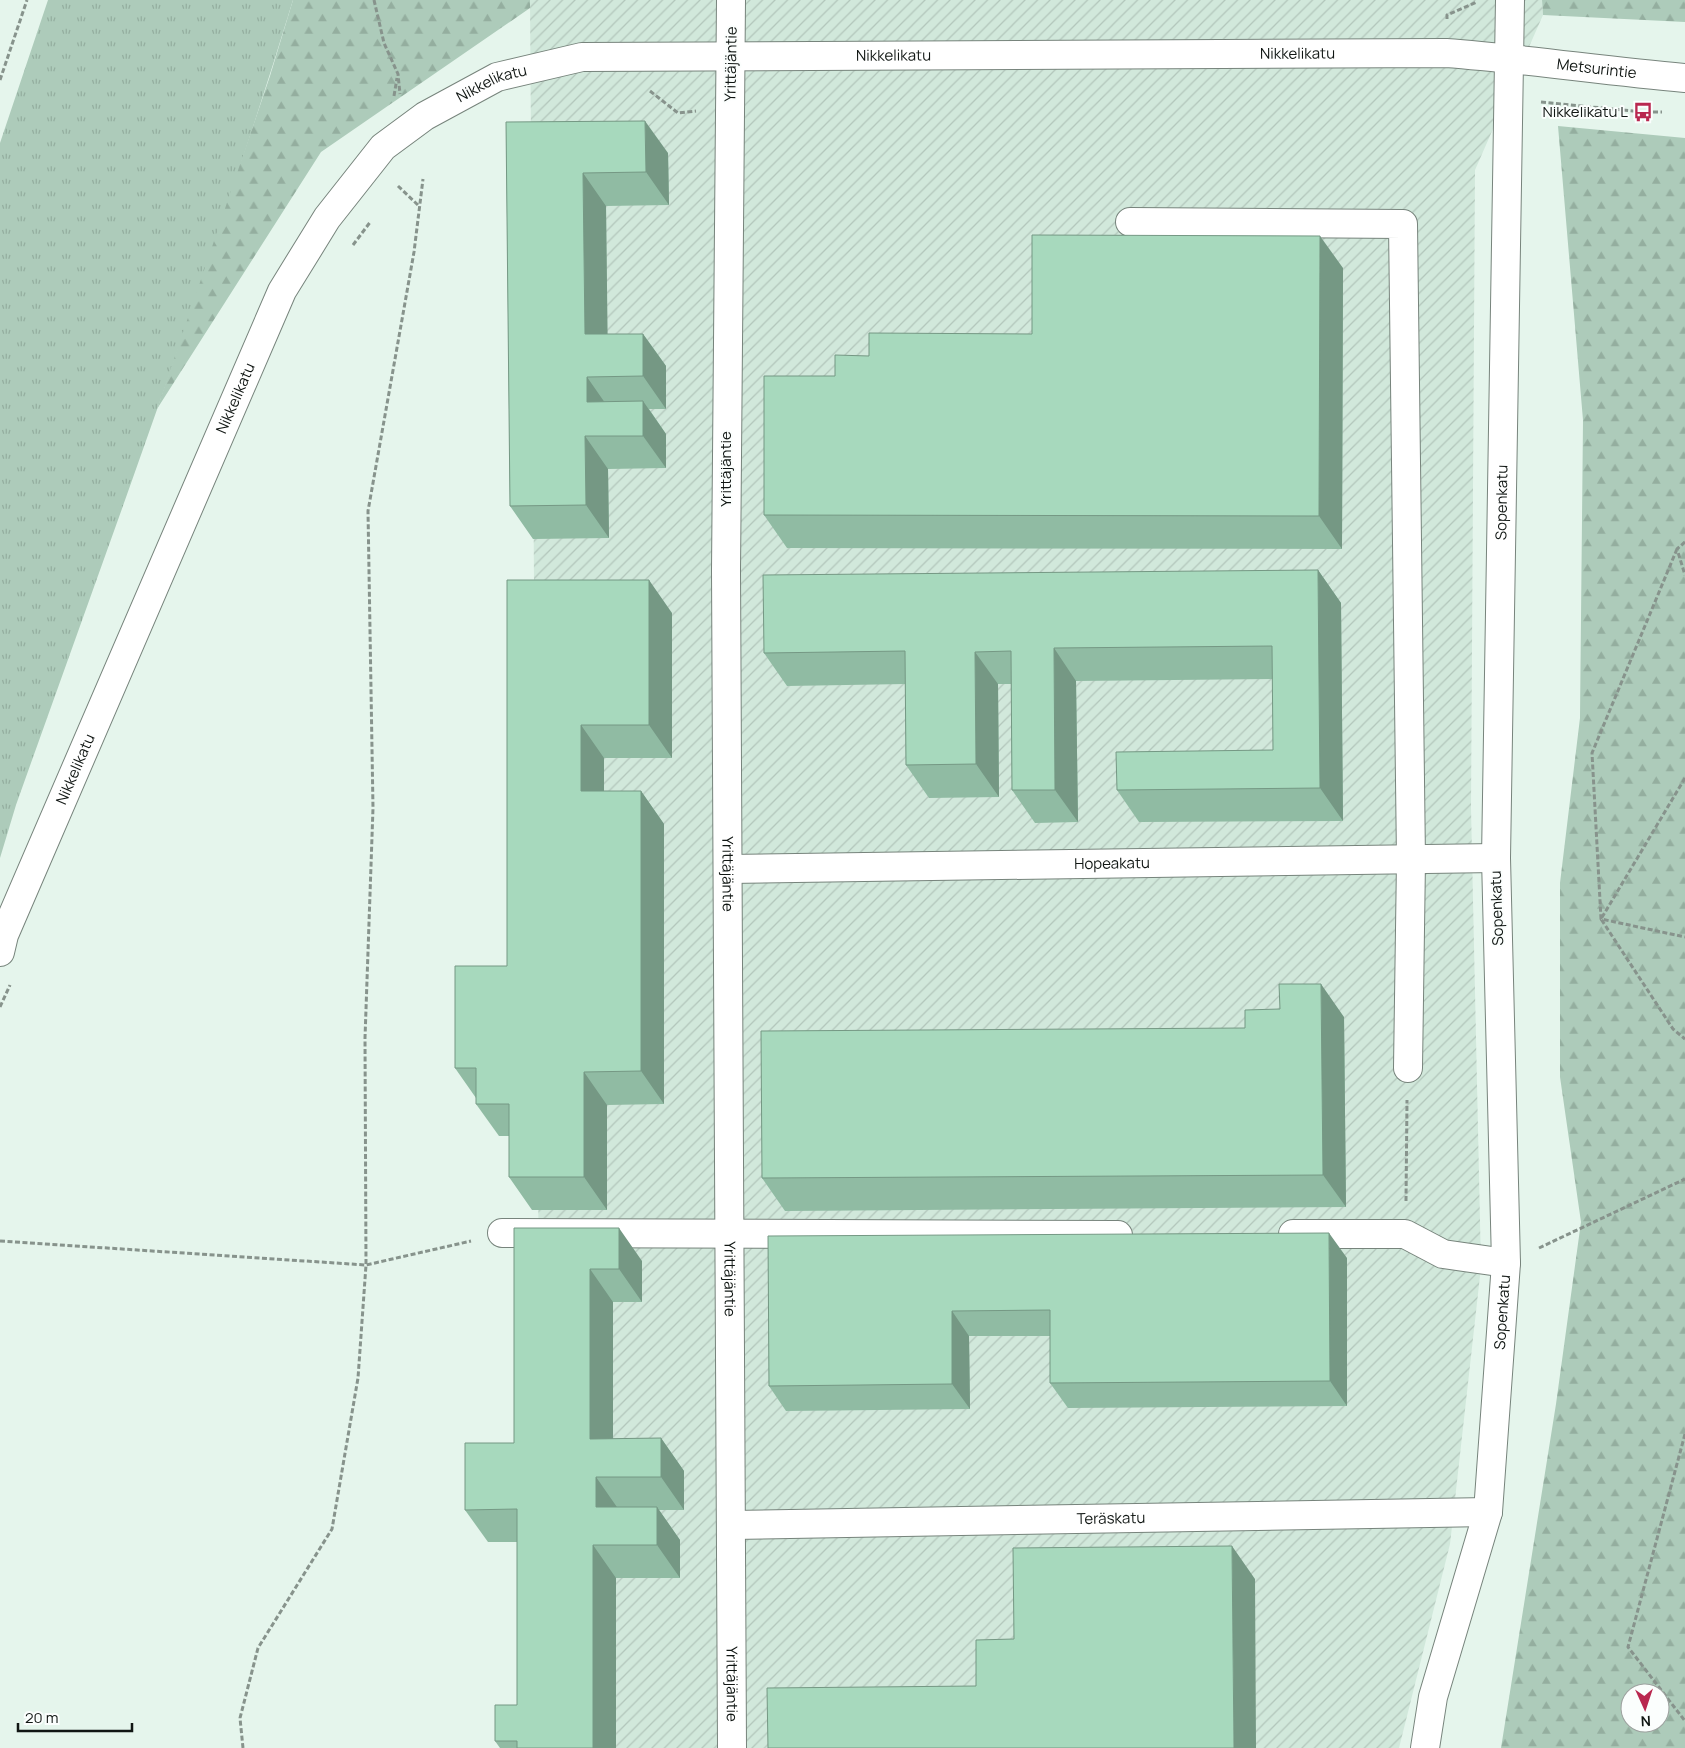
<svg xmlns="http://www.w3.org/2000/svg" width="1685" height="1748" font-family="Manrope,sans-serif">
<defs>
<pattern id="industrial-furrows" width="10" height="10" patternUnits="userSpaceOnUse" patternTransform="scale(1.25)"><rect width="10" height="10" fill="#d1e8db"/><path d="M-1 1l2-2M0 10L10 0M9 11l2-2" fill="none" stroke="#b2c6bb"/></pattern>
<pattern id="grass-tufts" width="24" height="20" patternUnits="userSpaceOnUse" patternTransform="scale(1.25)"><rect width="24" height="20" fill="#adcbba"/><path d="M3 7l-1-3M5 7V3M7 7l1-3M15 17l-1-3M17 17v-4M19 17l1-3" fill="none" stroke="#94ae9f"/></pattern>
<pattern id="forest-firs" width="22" height="20" patternUnits="userSpaceOnUse" patternTransform="scale(1.25)"><rect width="22" height="20" fill="#adcbba"/><path d="M5 1l3.5 6h-7zM16 11l3.5 6h-7z" fill="#94ae9f"/></pattern>
</defs>
<rect width="100%" height="100%" fill="#e5f5ec"/>
<!-- industrial -->
<path fill="url(#industrial-furrows)" d="M530,0H1542L1543,15L1475,170L1471,808L1481,1267L1450,1544L1399,1748H542Z"/>
<!-- grass -->
<path fill="url(#grass-tufts)" d="M48,0H293C210,271 111,538 16,805L0,858V143Z"/>
<!-- forest -->
<path fill="url(#forest-firs)" fill-rule="evenodd" d="M293,0H530V8L321,152L157,409L270,76Z
M1542,0H1685V22L1543,15Z
M1558,126L1685,138V1748H1501L1556,1404L1581,1222L1560,1077V883L1580,718L1583,420ZM1630,1693H1660V1723H1630Z"/>
<g fill="none" stroke-linecap="round" stroke-linejoin="round">
<defs>
<g id="minor">
<path id="s1" d="M731,0L726,571L732,1748"/>
<path d="M1130,222L1403,224L1411,860L1408,1068"/>
<path id="s2" d="M728,869L1496,858"/>
<path id="s3" d="M0,952L4,935L282,291L327,218L383,147L425,116L497,77L582,57L1446,53C1526,59 1605,71 1685,78"/>
<path d="M502,1233L1118,1235"/>
<path d="M1293,1234H1405L1443,1254L1506,1263"/>
<path id="s4" d="M732,1525L1488,1512"/>
<path id="s5" d="M1425,1748L1433,1697L1488,1512L1506,1263L1496,858L1510,0"/>
</g>
</defs>
<!-- minor casing -->
<use href="#minor" stroke="#77847c" stroke-width="30"/>
<!-- path -->
<path stroke="#87938c" stroke-width="3" stroke-dasharray="5 2.5" stroke-linecap="butt" d="M374,0L384,43L398,74L400,94
M1447,19V15L1477,2
M0,80L27,0
M650,91L678,113L696,111
M394,96L397,78
M1541,102L1643,112H1662
M398,186L419,206
M353,245L371,221
M1685,542L1677,549L1685,575
M1677,549L1592,753L1601,919L1685,937
M1685,778L1601,919L1673,1029L1685,1039
M0,1007L10,985
M1406,1201L1407,1100
M0,1241L366,1265L471,1241
M1539,1248L1685,1179
M1685,1434L1628,1647L1685,1721
M243,1748L240,1718L258,1648L332,1529L358,1378L366,1265L365,1038L373,808L368,511L414,252L423,179"/>
<!-- minor -->
<use href="#minor" stroke="#fff" stroke-width="28"/>
</g>
<!-- wall -->
<path fill="#90bba3" d="M506,122L668,153L669,205L606,206L607,334H643L666,366V409H649L666,434V468L608,469L609,538L533,539L510,506Z
M1343,268L1342,549L787,548L764,515L835,376L869,356L1032,334Z
M1318,570L1341,603L1343,821L1139,822L1117,790L1273,750V679L1076,681L1078,822L1035,823L1012,790L1011,684H998L999,797L929,798L906,765L905,684L787,686L764,653Z
M507,580L672,613V758H604V791H641L664,824V1104L607,1105V1210H532L509,1177V1136H499L476,1104V1098L455,1068L507,966Z
M1344,1017L1346,1207L785,1211L762,1178L1245,1028Z
M514,1228L642,1261V1302H613V1439L661,1438L684,1471V1510H659L680,1540V1578H616V1748H500L495,1741L517,1705V1542H488L465,1510L514,1443Z
M768,1236L1347,1258V1406L1068,1408L1050,1383V1336H969L970,1409L786,1411L769,1386Z"/>
<!-- shaded-wall -->
<path fill="#759884" d="M645,121L668,153L669,205L646,172Z
M583,173L606,206L608,367L585,334Z
M1320,236L1343,268L1342,549L1319,516Z
M643,334L666,366V409L643,376Z
M587,377L610,410L587,402Z
M643,401L666,434V468L643,436Z
M585,436L608,469L609,538L586,505Z
M1318,570L1341,603L1343,821L1320,788Z
M649,580L672,613V758L649,725Z
M1054,648L1076,681L1078,822L1055,790Z
M975,652L998,684L999,797L976,764Z
M581,725L604,758V824L581,791Z
M641,791L664,824V1104L641,1071Z
M1321,984L1344,1017L1346,1207L1323,1175Z
M584,1072L607,1105V1210L584,1177Z
M619,1228L642,1261V1302L619,1269Z
M1329,1233L1347,1258V1406L1330,1381Z
M590,1269L613,1302V1471L590,1439Z
M952,1311L969,1336L970,1409L952,1384Z
M661,1438L684,1471V1510L661,1477Z
M596,1477L619,1510L596,1507Z
M657,1507L680,1540V1578L657,1545Z
M593,1545L616,1578V1748H593Z
M1232,1546L1255,1579L1256,1748H1234Z"/>
<!-- building -->
<path fill="#a7d9bd" stroke="#759884" d="M645,121L646,172L583,173L585,334H643V376L587,377V402L643,401V436H585L586,505L510,506L506,122Z
M1032,235L1320,236L1319,516L764,515V376H835V355L869,356V333L1032,334Z
M1318,570L1320,788L1117,790L1116,752L1273,750L1272,646L1054,648L1055,790H1012L1011,651L975,652L976,764L906,765L905,651L764,653L763,575Z
M507,580H649V725H581V791H641V1071L584,1072V1177H509V1104H476V1068H455V966H507Z
M1279,984H1321L1323,1175L762,1178L761,1031L1245,1028V1010L1280,1009Z
M514,1228H619V1269H590V1439L661,1438V1477H596V1507H657V1545H593V1748H517V1741H495V1705H517V1509L465,1510V1443H514Z
M1329,1233L1330,1381L1050,1383V1310L952,1311V1384L769,1386L768,1236Z
M1232,1546L1234,1748H768L767,1688L976,1686V1640L1014,1639L1013,1548Z"/>
<!-- icons -->
<defs>
<symbol id="bus-bare" viewBox="-9 -9 18 18"><path d="M-5-6H5V4H4V6H2V4H-2V6H-4V4H-5ZM-3.5-4V0h7V-4ZM-3.5 1.2v1.5H-2V1.2ZM2 1.2v1.5H3.5V1.2Z" fill="#b92850" stroke="#fbfefd" stroke-width="2.5" paint-order="stroke"/></symbol>
</defs>
<g fill-rule="evenodd">
<use href="#bus-bare" x="1629" y="98" width="28" height="28"/>
</g>
<g text-anchor="middle" stroke-width="4" stroke-linejoin="round" paint-order="stroke">
<!-- street labels -->
<g font-size="15" fill="#101613" stroke="#fbfefd">
<text dy="5" stroke="none"><textPath href="#s3" startOffset="1428">Nikkelikatu</textPath></text>
<text dy="5" stroke="none"><textPath href="#s3" startOffset="1832">Nikkelikatu</textPath></text>
<text transform="translate(731 64) rotate(-89)" y="5">Yrittäjäntie</text>
<text dy="5" stroke="none"><textPath href="#s3" startOffset="2132">Metsurintie</textPath></text>
<text dy="5" stroke="none"><textPath href="#s3" startOffset="1022">Nikkelikatu</textPath></text>
<text dy="5" stroke="none"><textPath href="#s3" startOffset="602">Nikkelikatu</textPath></text>
<text transform="translate(726 469) rotate(-90)" y="5">Yrittäjäntie</text>
<text dy="5" stroke="none"><textPath href="#s5" startOffset="1255">Sopenkatu</textPath></text>
<text dy="5" stroke="none"><textPath href="#s3" startOffset="198">Nikkelikatu</textPath></text>
<text dy="5" stroke="none"><textPath href="#s2" startOffset="384">Hopeakatu</textPath></text>
<text dy="5" stroke="none"><textPath href="#s1" startOffset="874">Yrittäjäntie</textPath></text>
<text transform="translate(1497 908) rotate(-92)" y="5">Sopenkatu</text>
<text dy="5" stroke="none"><textPath href="#s1" startOffset="1279">Yrittäjäntie</textPath></text>
<text dy="5" stroke="none"><textPath href="#s5" startOffset="445">Sopenkatu</textPath></text>
<text dy="5" stroke="none"><textPath href="#s4" startOffset="379">Teräskatu</textPath></text>
<text dy="5" stroke="none"><textPath href="#s1" startOffset="1684">Yrittäjäntie</textPath></text>
</g>
<!-- poi labels -->
<g font-size="15" fill="#101613" stroke="#fbfefd" text-anchor="end">
<text x="1628" y="117">Nikkelikatu L</text>
</g>
</g>
<!-- north arrow -->
<g transform="translate(1645 1708) rotate(177)"><circle r="24" fill="#fbfefd" stroke="#9da19f"/>
<path d="M0-4L9 19L0 12L-9 19Z" fill="#b92850"/>
<text y="-8" font-size="14" font-weight="bold" text-anchor="middle" fill="#101613">N</text>
</g>
<!-- scale -->
<path d="M18 1723v8h114v-8" fill="none" stroke="#101613" stroke-width="2.5"/>
<text x="25" y="1723" font-size="15" fill="#101613" stroke="#fbfefd" stroke-width="4" paint-order="stroke">20 m</text>
</svg>
